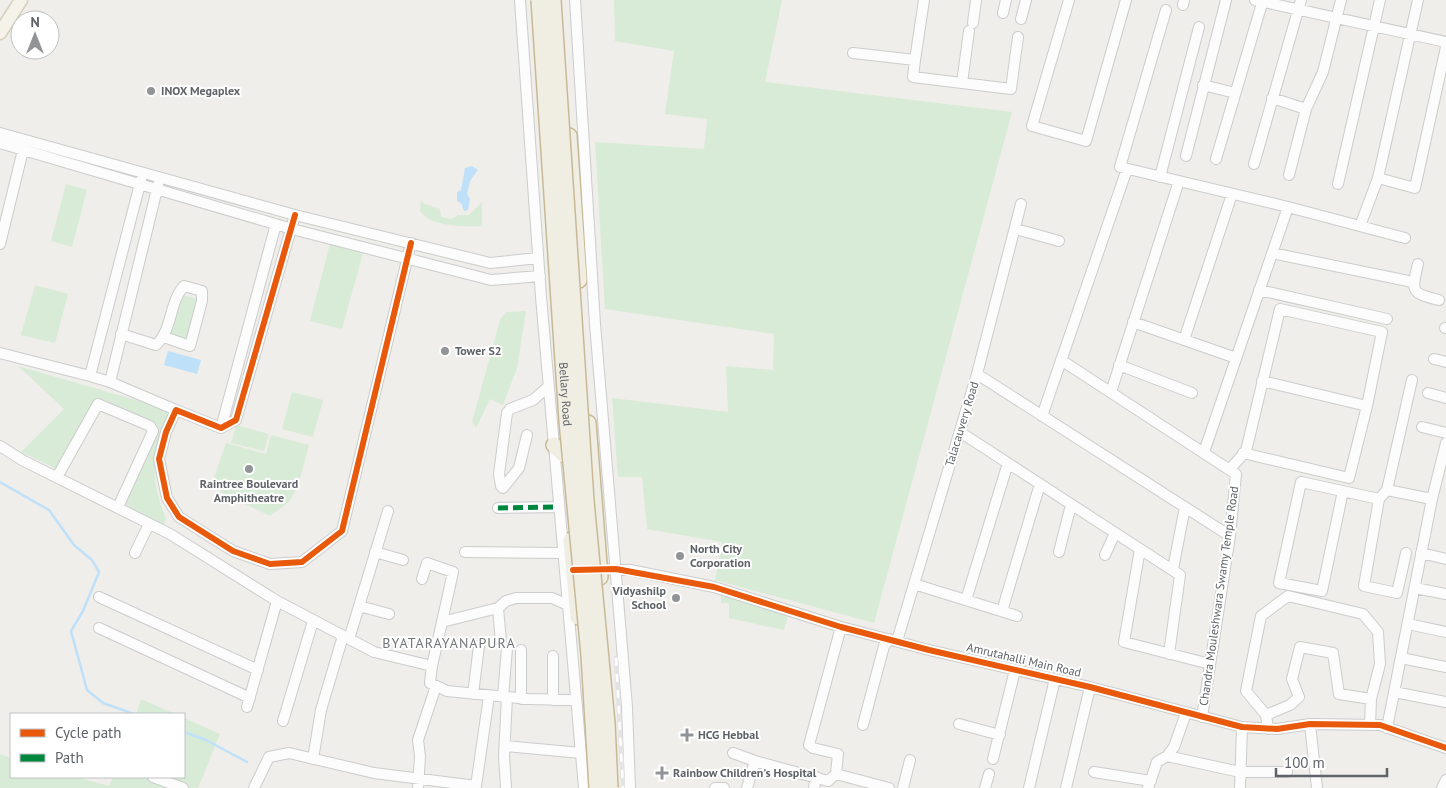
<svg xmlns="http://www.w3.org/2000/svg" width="1446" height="788" font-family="'PT Sans',sans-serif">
<rect width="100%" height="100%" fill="#efeeea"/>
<!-- green -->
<path fill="#d8ebd6" d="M614,0H782L765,82L1012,112L874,623L715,580L722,542L647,529L642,477H618L612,398L728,412L726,366L773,370L774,334L605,309L595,142L704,149L707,119L665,114L674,51L615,41Z
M66,184L87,190L72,247L51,241Z
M421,199L423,203L440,209L441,217L452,219L458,215H469L482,202V226C466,227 430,227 420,211Z
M330,244L363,253L342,329L310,321Z
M35,285L68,294L55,343L21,335Z
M179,294L200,300L189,342L168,336Z
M526,311L517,368L503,405L490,399L476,428L472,422L500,320L506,312Z
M18,366L170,410C152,453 149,476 166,519L163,526L119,501L155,426L97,402L61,471L21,452L64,409Z
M292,392L323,400L313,437L282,429Z
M236,425L269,434L264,451L231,443Z
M271,435L309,445L298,486L289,502L270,516L221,492L213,481L226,443L266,454Z
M721,594L788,616L784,630L729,618V603H721Z
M141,699L175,714H136Z
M184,718L220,734L198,788H0V754L11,758V777H76L109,786L113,777H184Z"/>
<!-- water -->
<path fill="#bfe0f9" d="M472,166L478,170L470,181L467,194L470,199L468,210L464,211L461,203L457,201V192L461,190L465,168Z
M168,351L201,360L197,374L164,365Z"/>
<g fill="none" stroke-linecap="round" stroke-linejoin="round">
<!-- stream -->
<path stroke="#bfe0f9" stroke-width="2.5" d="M0,482L49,510L74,545L92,560L99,572L83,611L71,631L87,690L103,703L134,714
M184,732L206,740L247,762"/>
<defs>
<path id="minor" d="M520,0L541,297L584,788
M575,0L595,324L627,707L630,788
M1069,0L1032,126L1086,141L1126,0
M1255,0L1446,42
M1183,5L1184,0
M1166,10L1120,167L1288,207L1405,238
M1003,13L1006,0
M1021,19L1026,0
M973,23L976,0
M853,53L915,60L924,0
M915,60L913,77L1011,89L1018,37
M962,83L969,31
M1203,85L1235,93
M1272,98L1306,109
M0,133L295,215L490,263L538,258
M0,143L292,229L491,280L540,276
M1186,156L1226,0
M1216,159L1263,0
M1254,164L1301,0
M1289,175L1306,109L1323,72L1341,0
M1160,177L1199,27
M1378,178L1415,188L1446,47
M1338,184L1380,0
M158,185L110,382L176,410
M295,215L236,420L221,428L176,410L166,432L159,459L167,498L179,517L233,551L270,564L302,562L342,531L411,243
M1360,226L1378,178L1418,0
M1016,229L1059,241
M0,244L23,150
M1272,253L1413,282
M1418,264C1411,292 1411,293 1439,300
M1259,290L1387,319
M1133,322L1236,358
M1445,328H1446
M121,334L156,345C173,329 169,302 184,286L202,291V301L190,346L164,337
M1184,340L1232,194
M0,353L90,376L141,180
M1434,359L1446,362
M1061,360L1236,474L1230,536L1202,717
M1119,365L1192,393
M977,374L1230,536
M90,376L110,382
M1412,380L1387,490L1432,499
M1262,381L1367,406
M1111,392L1179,181
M1428,393L1446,398
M1042,416L1127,169
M1422,427L1446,433
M221,428L276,224
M960,432L1180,575L1169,654
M527,435L519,468L503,488L501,486L499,474L507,413L510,409L533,400L549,386
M0,446L22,460L170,534L277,601L374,652L432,666L430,683L447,691L528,699L576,700
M1204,452L1288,207
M1230,469L1246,451L1280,309L1382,332L1367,406L1349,478L1243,453
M57,477L98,404L150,426L153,431L118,507
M1387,490L1379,499L1364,586L1397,593L1406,553
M1343,491L1322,591L1279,583L1301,482L1379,499
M498,508L558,507
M1140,549L1124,642L1210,664
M375,552L403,560
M465,552L563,553
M1059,552L1071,505
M135,553L149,524
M1421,553L1446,559
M1105,555L1115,533
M594,569L630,570L714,587L841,627L929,650L1090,687L1242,727L1277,729L1310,724L1380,725L1446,748
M1173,569L1185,507
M422,579L427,563L453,572L442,622
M914,584L1017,616
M1415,588L1446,594
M99,597L258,670
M966,600L1008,463
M359,606L389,614
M498,608L501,642
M1002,611L1040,484
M1408,624L1446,632
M99,628L250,698
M349,639L388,511
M897,641L977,374L1021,204
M1401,658L1446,667
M432,666L442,622L498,608L506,601L516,598H552L568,605
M1394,692L1446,702
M473,694L479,646
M503,697L507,648
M521,699V650
M553,700V656
M247,707L277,601
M1266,715L1290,705L1299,697L1292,679L1300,647L1333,653L1339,694L1371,699
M283,721L313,621
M959,724L1000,735
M1310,724L1317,788
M863,725L884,646L889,639
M1387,728L1432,499L1446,443
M1268,729L1266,715L1246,691L1261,616L1288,596L1363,614L1378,632L1380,664L1371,699L1370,725
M505,746L581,753
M733,753L755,761
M1167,756L1240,772H1287
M313,759L321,710L343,636
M993,759L1015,670
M1094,772L1151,781
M836,774L889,788
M153,777L183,788
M254,788L269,757L289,753L374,773L476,786L489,696
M418,788L420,756L418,740L436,686
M506,788L504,756L507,697
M715,788H724
M747,788L755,761L828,781L836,774L838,754L813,748L809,745L841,627
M814,788L816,777
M903,788L910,760
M985,788L989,774
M1029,788L1055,679
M1066,788L1090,687
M1148,788L1157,762L1167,756L1174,747L1186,713
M1240,788L1242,727
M1442,788L1446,780"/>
<path id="major" d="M0,33L21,0"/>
<path id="highway" d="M569,136L579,280
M588,423L600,577
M554,445L564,455
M571,540L578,617"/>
</defs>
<!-- minor casing -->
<use href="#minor" stroke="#cbcccc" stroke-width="12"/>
<!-- major casing -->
<use href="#major" stroke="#d7ceb8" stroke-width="15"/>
<!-- highway casing -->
<use href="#highway" stroke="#c8b996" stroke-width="18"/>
<!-- minor -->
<use href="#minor" stroke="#fdfcfc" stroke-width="10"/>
<!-- major -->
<use href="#major" stroke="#f4f2e9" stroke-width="12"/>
<!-- highway -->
<use href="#highway" stroke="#f0ede3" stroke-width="15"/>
<defs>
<path id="rail" d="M616,658L623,788"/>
</defs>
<!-- rail casing -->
<use href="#rail" stroke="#e4e4e4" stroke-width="4.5"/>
<!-- rail -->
<use href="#rail" stroke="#fff" stroke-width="2.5" stroke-dasharray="8" stroke-linecap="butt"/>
<defs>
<g id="highway-bridge">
<path id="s1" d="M539,0L567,421L589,655L597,788"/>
<path d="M553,0L586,501L607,723L610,788"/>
</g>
</defs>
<!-- highway-bridge casing -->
<use href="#highway-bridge" stroke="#c8b996" stroke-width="18" stroke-linecap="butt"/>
<!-- highway-bridge -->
<use href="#highway-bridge" stroke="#f0ede3" stroke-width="15"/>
<!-- quiet -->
<path stroke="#00873e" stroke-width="5" stroke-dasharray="10 5" stroke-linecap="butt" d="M498,508L558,507"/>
<defs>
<path id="cycleway" d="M295,215L236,420L221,428L176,410L166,432L159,459L167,498L179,517L233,551L270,564L302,562L342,531L411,243
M573,570L616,569L714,587L841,627L929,650L1090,687L1242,727L1277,729L1310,724L1380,725L1446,748"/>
</defs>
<!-- cycleway casing -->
<use href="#cycleway" stroke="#fff" stroke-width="9"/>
<!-- cycleway -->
<use href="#cycleway" stroke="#e8590c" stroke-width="6"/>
</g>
<!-- markers -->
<g fill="#919496" stroke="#fff" stroke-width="2">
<circle cx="151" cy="91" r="5"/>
<circle cx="445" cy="351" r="5"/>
<circle cx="249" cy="469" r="5"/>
<circle cx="680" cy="556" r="5"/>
<circle cx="676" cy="598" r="5"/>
<path d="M684.5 727.5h5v5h5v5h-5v5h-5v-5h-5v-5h5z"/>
<path d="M659.5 765.5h5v5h5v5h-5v5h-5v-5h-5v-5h5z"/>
</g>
<g text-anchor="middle" stroke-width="4" stroke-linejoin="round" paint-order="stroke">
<!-- poi labels -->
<g font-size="12" font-weight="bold" fill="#5f6368" stroke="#fff" text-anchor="start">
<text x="161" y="95">INOX Megaplex</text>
<text x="455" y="355">Tower S2</text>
<text x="249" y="488" text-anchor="middle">Raintree Boulevard<tspan x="249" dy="14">Amphitheatre</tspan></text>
<text x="690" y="553">North City<tspan x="690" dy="14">Corporation</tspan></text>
<text x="666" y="595" text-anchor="end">Vidyashilp<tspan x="666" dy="14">School</tspan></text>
<text x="698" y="739">HCG Hebbal</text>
<text x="673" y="777">Rainbow Children's Hospital</text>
</g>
<!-- street labels -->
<g font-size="12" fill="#5f6368" stroke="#fff">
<text dy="4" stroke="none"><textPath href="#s1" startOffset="395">Bellary Road</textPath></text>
<text transform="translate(962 424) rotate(-73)" y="4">Talacauvery Road</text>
<text transform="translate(1219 596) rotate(-82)" y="4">Chandra Mouleshwara Swamy Temple Road</text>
<text transform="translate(1024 660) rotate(13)" y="4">Amrutahalli Main Road</text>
</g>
<!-- neighbourhood labels -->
<g font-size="14" letter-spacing="1" fill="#70757a" stroke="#fff">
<text x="449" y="648">BYATARAYANAPURA</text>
</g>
</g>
<!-- legend -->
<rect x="10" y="713" width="175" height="65" fill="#ffffff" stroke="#bfc1c3"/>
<rect x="20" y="729" width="25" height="8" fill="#e8590c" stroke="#bfc1c3"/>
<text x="55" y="738" font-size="15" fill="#5f6368">Cycle path</text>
<rect x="20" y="754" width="25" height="8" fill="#00873e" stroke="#bfc1c3"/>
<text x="55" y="763" font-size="15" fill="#5f6368">Path</text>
<!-- north arrow -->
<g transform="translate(35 35)"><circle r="24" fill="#ffffff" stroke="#bfc1c3"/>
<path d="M0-4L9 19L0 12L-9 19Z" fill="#919496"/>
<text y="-8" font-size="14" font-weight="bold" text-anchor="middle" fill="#5f6368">N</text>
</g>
<!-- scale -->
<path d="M1276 768v8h111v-8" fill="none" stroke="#5f6368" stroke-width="2.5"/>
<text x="1284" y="768" font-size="15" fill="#5f6368" stroke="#ffffff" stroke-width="4" paint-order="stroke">100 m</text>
</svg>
